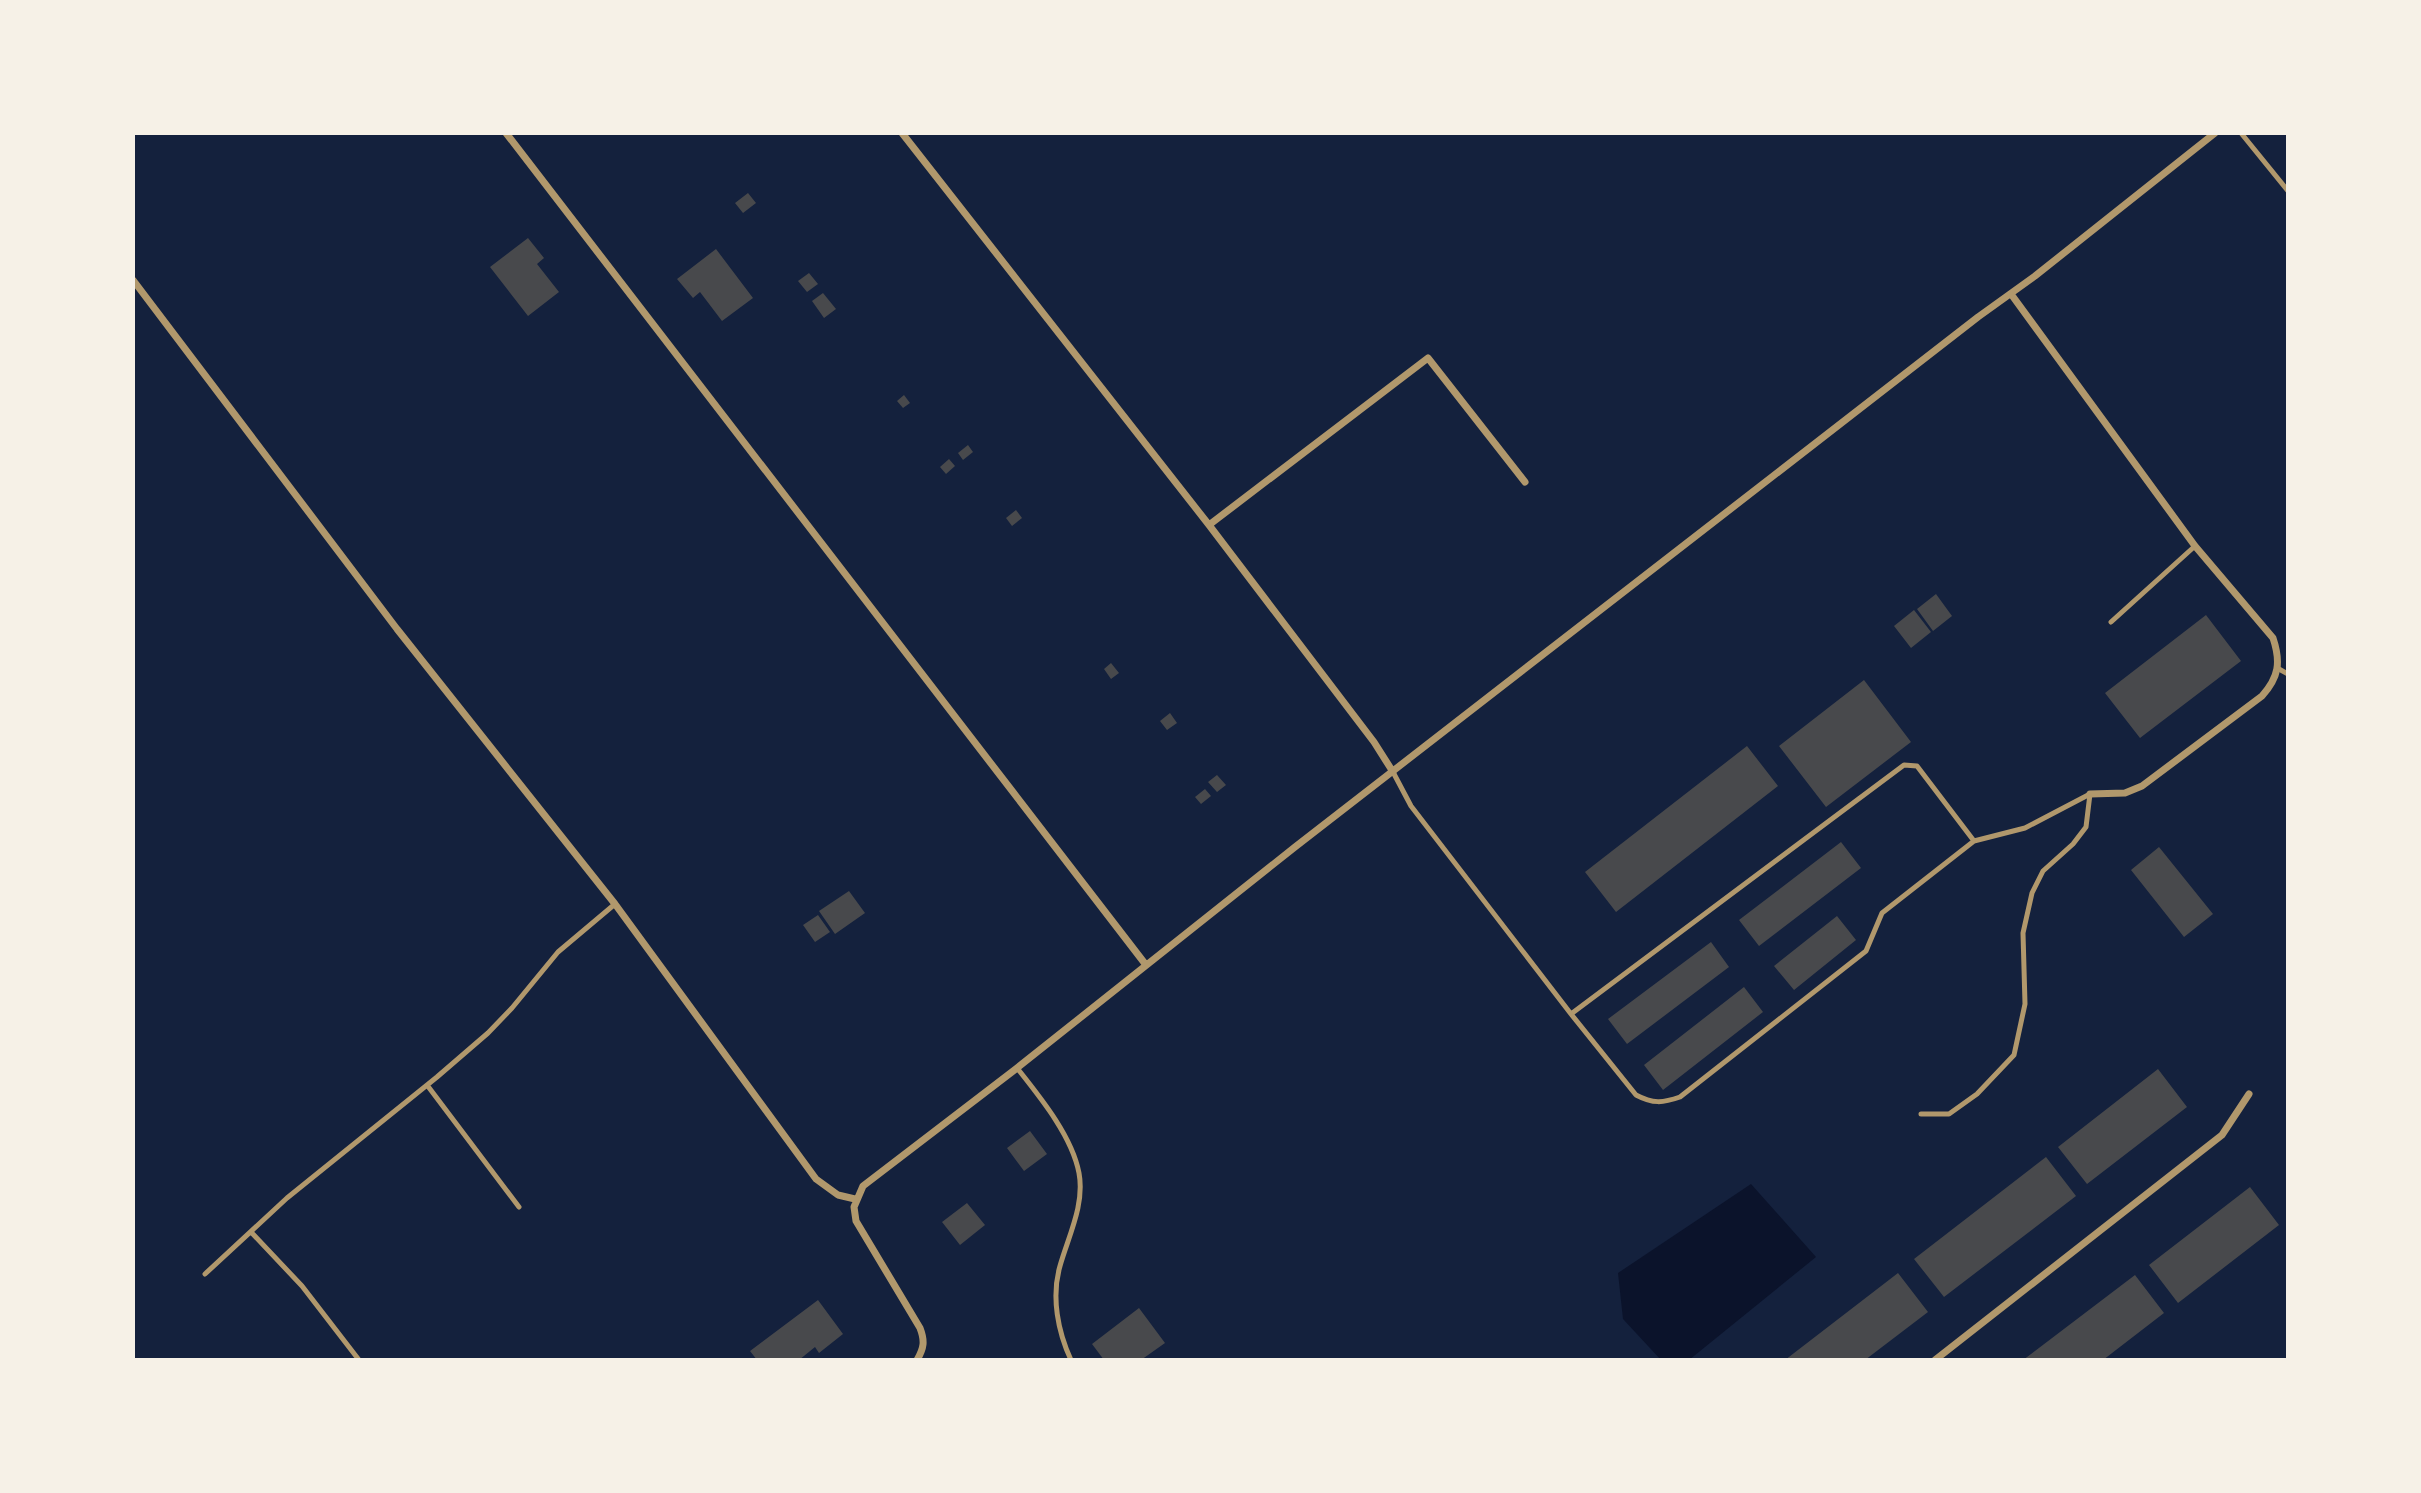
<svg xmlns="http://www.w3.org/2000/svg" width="2421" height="1493" font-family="'Source Sans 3',sans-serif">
<rect width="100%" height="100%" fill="#14213d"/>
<!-- water -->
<path fill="#0b132b" d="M1751,1184L1816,1257L1689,1360H1661L1623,1319L1618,1273Z"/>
<!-- building -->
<path fill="#48494c" d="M748,193L756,203L743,213L735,203Z
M528,238L544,258L537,264L559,292L528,316L490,267Z
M716,249L753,298L722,321L700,292L693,298L677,279Z
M809,273L818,284L807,292L798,281Z
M823,293L836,309L824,318L812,301Z
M904,395L910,403L903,408L897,401Z
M968,445L973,452L963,460L958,453Z
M949,459L955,466L946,474L940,467Z
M1016,510L1022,518L1012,526L1006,518Z
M1936,594L1952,616L1933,631L1917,609Z
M1914,610L1931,632L1911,648L1894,626Z
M2206,615L2241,661L2140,738L2105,693Z
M1111,663L1119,673L1111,679L1104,669Z
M1864,680L1911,742L1826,807L1779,746Z
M1170,713L1177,723L1167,730L1160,721Z
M1747,746L1778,786L1616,912L1585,872Z
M1217,775L1226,785L1217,792L1208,782Z
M1205,789L1211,796L1201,804L1195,797Z
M1841,842L1861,868L1759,946L1739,920Z
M2159,847L2213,914L2184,937L2131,870Z
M849,891L865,913L835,934L819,911Z
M818,915L830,932L815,942L803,925Z
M1837,916L1856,940L1794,990L1774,966Z
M1711,942L1729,967L1627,1044L1608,1019Z
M1744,987L1763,1012L1663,1090L1644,1065Z
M2158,1069L2187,1107L2087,1184L2058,1147Z
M1030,1131L1047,1154L1024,1171L1007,1148Z
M2046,1157L2076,1196L1944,1297L1914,1259Z
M2250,1187L2279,1225L2178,1303L2149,1265Z
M967,1203L985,1225L960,1245L942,1222Z
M1898,1273L1928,1312L1865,1360H1785Z
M2135,1275L2164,1313L2103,1360H2023Z
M818,1300L843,1334L819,1353L815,1347L799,1360H757L750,1351Z
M1139,1308L1165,1343L1141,1360H1104L1092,1344Z"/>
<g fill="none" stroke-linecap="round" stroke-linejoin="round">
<!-- service -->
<path stroke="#b1986c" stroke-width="5" d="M2241,133L2288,191
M2111,622L2195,546
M2279,669L2288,674
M1393,772L1411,806L1571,1014L1904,765L1917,766L1974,841L2025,828L2090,794
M1571,1014L1636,1095C1653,1104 1663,1103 1680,1097L1866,951L1882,913L1974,841
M1017,1068C1040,1097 1072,1136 1079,1173C1085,1205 1068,1237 1060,1266C1051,1297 1058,1332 1071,1360
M427,1085L519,1207
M1921,1114H1949L1977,1094L2014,1055L2025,1004L2023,933L2032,893L2043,871L2073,844L2086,827L2090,794
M251,1232L302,1286L359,1360
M205,1274L287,1198L437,1077L488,1033L512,1008L558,952L615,904"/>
<!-- minor -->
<path stroke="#b1986c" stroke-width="7" d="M506,133L1146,965
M902,133L1209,525L1374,742L1393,772
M133,280L397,629L615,904L816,1179L838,1195L855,1199
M2011,294L2195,546L2273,638C2281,662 2279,677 2262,696L2142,786L2125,793L2090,794
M1209,525L1428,358L1525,482
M917,1360C924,1348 925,1341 920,1328L856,1221L854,1207L863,1186L1017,1068L1295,847L1978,317L2035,276L2215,133
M1935,1360L2222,1135L2249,1094"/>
</g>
<!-- border -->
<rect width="2421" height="1493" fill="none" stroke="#f6f1e7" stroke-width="270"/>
</svg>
